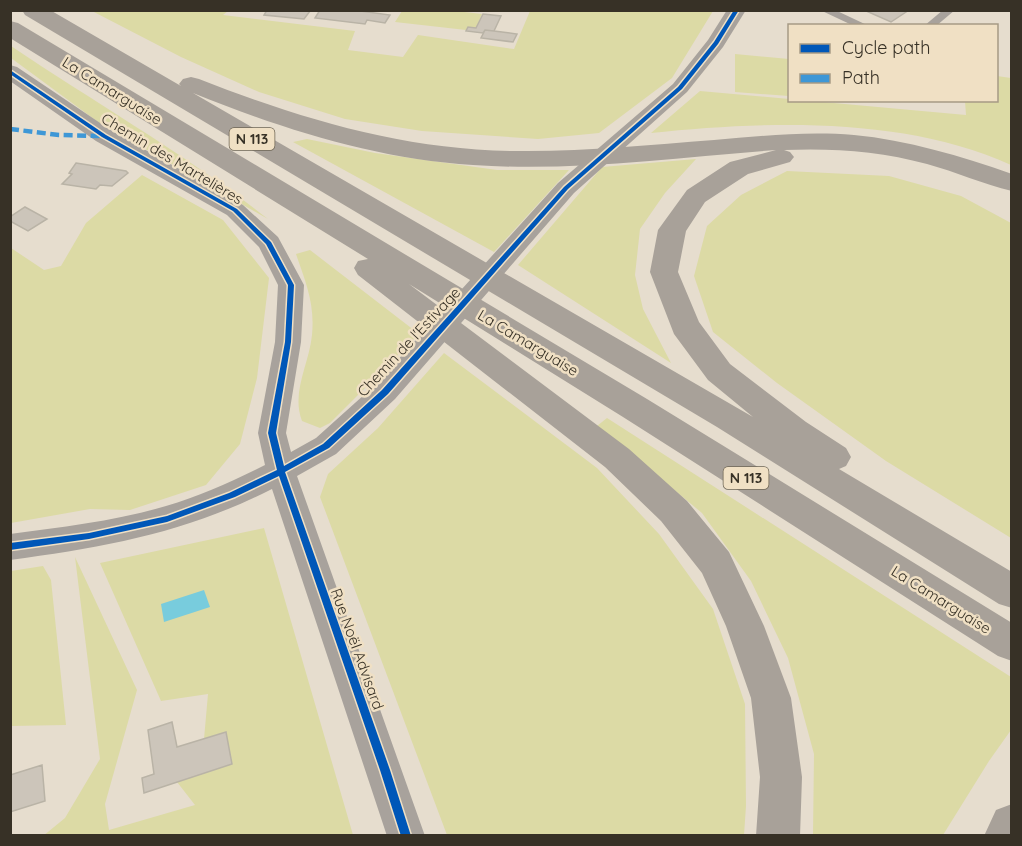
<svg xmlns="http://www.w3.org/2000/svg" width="1022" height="846" font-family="Quicksand,sans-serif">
<rect width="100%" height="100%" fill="#e6ddce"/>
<!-- green -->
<path fill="#dcdaa5" d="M447,10L482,14L476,28L468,27L466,30L395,22L402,11Z
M92,11H228L223,15L355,31L348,50L403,57L418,35L514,49L530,11H713L672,78L599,133L538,139L422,131L345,119L259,92L181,57Z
M11,46C97,104 187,155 268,219L98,122L11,58Z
M735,54L789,59V96L735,92Z
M997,76L1011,78V165C904,116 766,121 651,133L700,91L966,115L965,101L996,100Z
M307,139L375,153L497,170H569L494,252L293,142Z
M696,159L665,193L640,229L635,275L643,309L671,363L518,265L602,167Z
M787,171L889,176L961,196L1011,223V538L886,461L777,383L713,332L694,276L707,226L741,195Z
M142,175L223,220L269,278L257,378L240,444L206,485L130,510L90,509L11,523V248L44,270L61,266L86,223Z
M310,250L419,334L330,423L320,428L302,421C291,392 309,365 312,335C315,304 306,283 296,254Z
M444,353L597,468L659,534L713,609L745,704L746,806L744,835H447L320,497L328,474L378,428Z
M607,418L1011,677V730L989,761L943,835H813L814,754L788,658L751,581L702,513L597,426Z
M264,528L353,835L43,836L65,818L100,759L75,557L137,690L105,804L109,830L195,805L177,782L232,763L226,732L204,739L208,694L161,701L100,563Z
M43,566L51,580L66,725L11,726V571Z"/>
<!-- water -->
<path fill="#78ccdd" d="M204,590L210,607L164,622L161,604Z"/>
<!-- building -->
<path fill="#ccc5ba" stroke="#b9b3a6" stroke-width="1.5" d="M267,10H300L310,11L304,19L264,15Z
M320,10H353L390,15L385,23L367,20L365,24L315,18Z
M864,10H909L891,22Z
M483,14L501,16L494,31L485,30L483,33L466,31L468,27L476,28Z
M485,30L494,31L517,34L513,42L481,38Z
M76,163L126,171L128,173L112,186L100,185L96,189L62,184L72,174L69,173Z
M25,207L47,219L28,231L10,221V217Z
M172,722L177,747L226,732L232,764L144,793L142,778L154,774L148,730Z
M42,765L45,801L10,812V775Z"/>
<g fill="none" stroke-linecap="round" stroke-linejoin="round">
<!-- service -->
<path fill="#a8a29c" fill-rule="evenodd" d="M820,10H835L869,26H854Z
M943,10H955L936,26H924Z"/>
<!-- minor -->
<path fill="#a8a29c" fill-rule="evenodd" d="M727,10H746L723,47L687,92L574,193L395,399L336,454L297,476L425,836H387L272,489C185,533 106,547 10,560V534C62,527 116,521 166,506C200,496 233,481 265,465L258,433L275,342L278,285L259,247L227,215L96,141L10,81V65L17,67L112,131L243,205L278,237L304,285L301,342L286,433L291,452L316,438L375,385L558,183L673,84L708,40Z"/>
<!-- trunk -->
<path fill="#a8a199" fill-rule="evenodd" d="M22,10H50L181,86L179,84L183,79L191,77L199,79C301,119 404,150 515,151C581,152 648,145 714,140C760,136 807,131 854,135C907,140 961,156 1012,174V191C983,184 956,172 927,164C880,151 832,148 784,150L790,152L794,157L790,162L748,174L705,202L686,231L678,272L699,322L730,364L806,422L846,448L851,457L846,466L839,469L1012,572V608L999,604L717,427L25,15ZM193,93C282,129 376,159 473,165C574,172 676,157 776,150L730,162L687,190L658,230L650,272L674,334L708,380L753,417Z
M10,21L18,23L647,399L1012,623V661L998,656L623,417L409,284L629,449L687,501L729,552L764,626L791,698L802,777L800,836H756L760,777L751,698L726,626L702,573L661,521L605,467L358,275L354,268L358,261L368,259L10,38Z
M1012,804V836H984L996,810Z"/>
<!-- quiet -->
<path stroke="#3e97d6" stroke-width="4.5" stroke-dasharray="9 4.5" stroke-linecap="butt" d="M10,129L59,135L101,136"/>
<defs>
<path id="cycleway" d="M734,10H739L718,44L682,89L568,189L388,394L329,448L285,472L390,770L411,836H401L380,770L279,476L235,497L167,522L89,539L10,550V543L89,533L167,516L229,493L277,470L268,433L285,342L288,285L266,244L233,211L102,137L10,74V70L106,135L237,209L271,242L294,285L291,342L276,433L284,466L323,444L382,390L564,187L678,87L714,42Z"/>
</defs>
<!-- cycleway casing -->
<use href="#cycleway" stroke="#f0e0c4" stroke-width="3"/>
<!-- cycleway -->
<use href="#cycleway" fill="#0057b8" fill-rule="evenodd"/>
</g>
<g text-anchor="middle" stroke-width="5" stroke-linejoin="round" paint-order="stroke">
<!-- shield labels -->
<g fill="#f0e0c4" stroke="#6e6655" stroke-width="1.5">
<rect x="229.5" y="128" width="45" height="22" rx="4.5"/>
<rect x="723.5" y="467" width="45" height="22" rx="4.5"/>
</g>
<g font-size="14" font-weight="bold" fill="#373126">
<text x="252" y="144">N 113</text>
<text x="746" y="483">N 113</text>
</g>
<!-- street labels -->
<g font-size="15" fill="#373126" stroke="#f0e0c4">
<text transform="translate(112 91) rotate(32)" y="5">La Camarguaise</text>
<text transform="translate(172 159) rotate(31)" y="5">Chemin des Martelières</text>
<text transform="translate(409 342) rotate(-47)" y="5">Chemin de l'Estivage</text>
<text transform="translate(528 343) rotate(31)" y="5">La Camarguaise</text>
<text transform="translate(941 600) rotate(32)" y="5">La Camarguaise</text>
<text transform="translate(357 649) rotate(70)" y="5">Rue Noël Advisard</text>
</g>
</g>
<!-- border -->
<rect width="1022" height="846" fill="none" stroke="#373126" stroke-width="24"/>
<!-- legend -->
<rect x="788" y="24" width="210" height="78" fill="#f0e0c4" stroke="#a69a85" stroke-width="1.5"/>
<rect x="800" y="44" width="30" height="9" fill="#0057b8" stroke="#a69a85" stroke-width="1.5"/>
<text x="842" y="54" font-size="18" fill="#373126">Cycle path</text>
<rect x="800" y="74" width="30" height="9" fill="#3e97d6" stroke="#a69a85" stroke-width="1.5"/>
<text x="842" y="84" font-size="18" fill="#373126">Path</text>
</svg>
